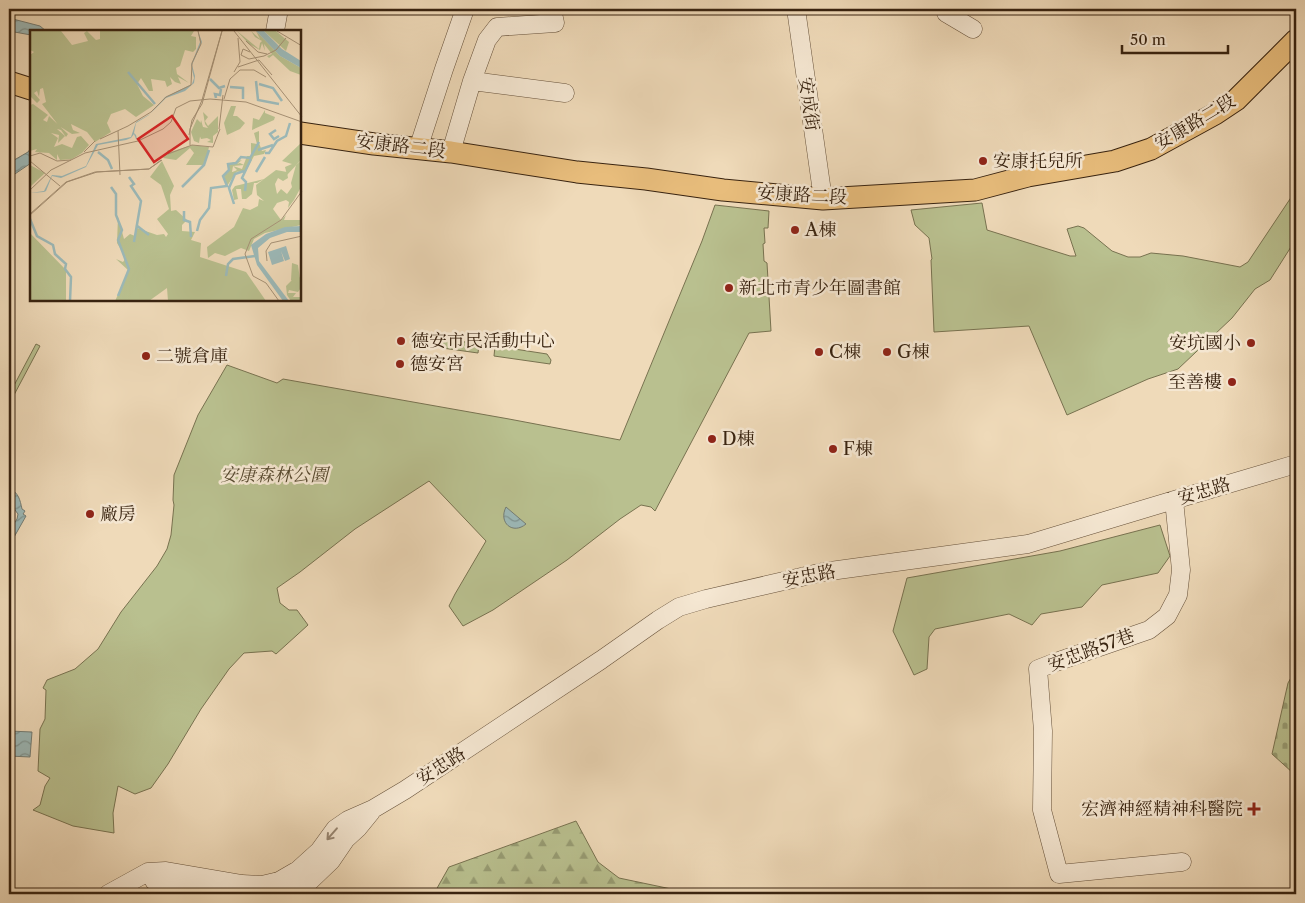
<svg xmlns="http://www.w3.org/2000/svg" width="1305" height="903" font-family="'Libre Caslon Text','Noto Serif TC',serif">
<defs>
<pattern id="forest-firs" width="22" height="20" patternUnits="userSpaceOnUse" patternTransform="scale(1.25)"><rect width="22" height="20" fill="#b9c08f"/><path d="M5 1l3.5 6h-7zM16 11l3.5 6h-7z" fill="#979c73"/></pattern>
<pattern id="cemetery-stones" width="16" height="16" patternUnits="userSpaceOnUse" patternTransform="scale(1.25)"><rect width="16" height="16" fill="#b9c08f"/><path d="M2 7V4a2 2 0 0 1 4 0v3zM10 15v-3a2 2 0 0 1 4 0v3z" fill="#979c73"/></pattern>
<pattern id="water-waves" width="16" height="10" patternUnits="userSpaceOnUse" patternTransform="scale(1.25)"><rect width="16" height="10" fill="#9cb9b8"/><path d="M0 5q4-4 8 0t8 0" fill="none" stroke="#809694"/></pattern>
</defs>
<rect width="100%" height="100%" fill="#efdab9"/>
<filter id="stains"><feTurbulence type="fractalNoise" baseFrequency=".004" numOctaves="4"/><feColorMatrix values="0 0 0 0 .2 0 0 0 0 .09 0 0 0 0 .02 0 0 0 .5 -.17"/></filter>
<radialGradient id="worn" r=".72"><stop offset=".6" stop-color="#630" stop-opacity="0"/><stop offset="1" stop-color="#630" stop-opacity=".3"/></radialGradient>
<!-- forest -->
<path fill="url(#forest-firs)" stroke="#787250" d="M576,821L598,862L619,878L695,894H618L566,890H510V894H415L436,890L449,867Z"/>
<!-- cemetery -->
<path fill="url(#cemetery-stones)" stroke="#787250" d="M1296,669V779L1293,773L1272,754L1288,683Z"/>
<!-- green -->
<path fill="#b9c08f" stroke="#787250" d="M1296,190V239L1270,280L1255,289L1232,318L1178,369L1148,379L1067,415L1029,326L934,332L931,260L932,259L929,238L915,225L911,210L982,203L987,230L1070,256H1076L1067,229L1078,226L1084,228L1112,251L1128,257H1140L1151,253L1183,256L1240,267L1248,262Z
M715,205L769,211L768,228H764L765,243L763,244L764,261L767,263L771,331L749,333L655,511L651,507L641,505L620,519L567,560L493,610L463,626L449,606L455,594L486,541L429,481L355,529L300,572L277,588L280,603L289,610H297L308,625L276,654L272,651L244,653L229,669L201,709L168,764L151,788L135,794L118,786L113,813L114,833L73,826L33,810L40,805L45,786L50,778L38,771L40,729L45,719L46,690L43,688L47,680L75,669L98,649L121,612L157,566L167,549L171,535L174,505L173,500L174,475L198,415L227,365L277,383L283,379L509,419L620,440L702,241Z
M423,336L479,344L478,353L421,345Z
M36,344L40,346L14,395L10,393Z
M495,346L547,354L551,360L550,364L494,356Z
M1160,525L1170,556L1158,573L1102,585L1082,607L1041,614L1032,625L1009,614L935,629L929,637L927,669L914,675L893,631L907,578L1060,551Z"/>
<!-- water -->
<path fill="url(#water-waves)" stroke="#747d75" d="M9,18L40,26L46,31H31V35L9,31Z
M31,148V163L9,178V163L28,152Z
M9,488C19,493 20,500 22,509L25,511L23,514L26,516L9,546V531L17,519L18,514L9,502Z
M506,507L526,524C513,535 498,523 506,507Z
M9,731L32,732L30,757L9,756Z"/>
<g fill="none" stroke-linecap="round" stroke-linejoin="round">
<defs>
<path id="minor" d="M796,9L823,199
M945,9L946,13L973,29
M275,31L279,9
M472,81L565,93
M418,149L444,69L465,9
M451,152L472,81L487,40L497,27L555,23L552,9
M1174,500L1181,570L1178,595L1167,616L1149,630L1056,662L1038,669L1043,731L1042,810L1059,874L1182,862
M154,881L166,882L222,894
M108,894L148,872L166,871L242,884L262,885L279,881L298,870L319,851L335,829L348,820L373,809L405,790L601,660L658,620L679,607L706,599L823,572L1028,544L1174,500L1296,464
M287,894L309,882L331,861L346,839L358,828L371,812"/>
<path id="major" d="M9,82L31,89
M300,133L374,144L451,152L577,172L646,179L723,190L823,199L975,190L1028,176L1115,161L1151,149L1215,114L1236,100L1296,40"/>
</defs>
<!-- minor casing -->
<use href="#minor" stroke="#66513a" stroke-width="19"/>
<!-- major casing -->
<use href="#major" stroke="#382310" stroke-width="23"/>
<!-- minor -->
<use href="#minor" stroke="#f5e7d2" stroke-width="18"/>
<!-- major -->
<use href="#major" stroke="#e8bd7c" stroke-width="21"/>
</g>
<!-- one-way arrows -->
<defs><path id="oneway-shaft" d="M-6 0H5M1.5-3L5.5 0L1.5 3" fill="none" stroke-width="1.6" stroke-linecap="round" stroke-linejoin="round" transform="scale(1.25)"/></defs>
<use stroke="#968571" href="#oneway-shaft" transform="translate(332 834) rotate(131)"/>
<!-- markers -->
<g fill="#8f2418" stroke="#f5e7d2" stroke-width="2">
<circle cx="983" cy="161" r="5"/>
<circle cx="795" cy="230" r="5"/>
<circle cx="729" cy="288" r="5"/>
<circle cx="401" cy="341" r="5"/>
<circle cx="1251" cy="343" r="5"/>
<circle cx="819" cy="352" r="5"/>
<circle cx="887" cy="352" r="5"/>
<circle cx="146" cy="356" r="5"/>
<circle cx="400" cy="364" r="5"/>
<circle cx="1232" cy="382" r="5"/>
<circle cx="712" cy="439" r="5"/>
<circle cx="833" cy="449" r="5"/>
<circle cx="90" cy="514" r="5"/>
<path d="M1251.5 801.5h5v5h5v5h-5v5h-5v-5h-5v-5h5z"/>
</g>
<g text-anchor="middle" stroke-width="5" stroke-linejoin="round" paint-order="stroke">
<!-- street labels -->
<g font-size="18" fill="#382310" stroke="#f5e7d2">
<text transform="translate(809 104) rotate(82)" y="6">安成街</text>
<text transform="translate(1195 122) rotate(-31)" y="6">安康路二段</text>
<text transform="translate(401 146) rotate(7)" y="6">安康路二段</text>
<text transform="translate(802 195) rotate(3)" y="6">安康路二段</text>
<text transform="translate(1204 491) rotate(-16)" y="6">安忠路</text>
<text transform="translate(809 576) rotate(-11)" y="6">安忠路</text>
<text transform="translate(1091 650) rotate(-20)" y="6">安忠路57巷</text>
<text transform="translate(441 766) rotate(-33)" y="6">安忠路</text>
</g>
<!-- poi labels -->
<g font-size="18" fill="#382310" stroke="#f5e7d2" text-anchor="start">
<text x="993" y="167">安康托兒所</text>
<text x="805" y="236">A棟</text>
<text x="739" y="294">新北市青少年圖書館</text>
<text x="411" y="347">德安市民活動中心</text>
<text x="1241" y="349" text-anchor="end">安坑國小</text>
<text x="829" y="358">C棟</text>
<text x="897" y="358">G棟</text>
<text x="156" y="362">二號倉庫</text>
<text x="410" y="370">德安宮</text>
<text x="1222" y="388" text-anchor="end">至善樓</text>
<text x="722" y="445">D棟</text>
<text x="843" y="455">F棟</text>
<text x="100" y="520">廠房</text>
<text x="1243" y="815" text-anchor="end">宏濟神經精神科醫院</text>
</g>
<!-- park labels -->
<g font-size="18" font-style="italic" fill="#584a30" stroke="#f5e7d2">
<text x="274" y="481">安康森林公園</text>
</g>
</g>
<!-- overview -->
<g transform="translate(30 30)">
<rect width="271" height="271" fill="#efdab9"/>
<path d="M229,101V113L232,121L236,120L234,124L224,126L216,141L203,142L207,140L203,136L212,139L217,126H221V113L227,114L224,103Z" fill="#b9c08f"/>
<path d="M0,1H31L42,15L58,11L54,3L57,1L66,10L70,9V1H164L161,6L166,7V19L163,22L155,20L150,36L146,38L147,44L159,53L148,47L151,54L145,52L140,47L142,54L137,57L135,51L121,49L123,61H119L111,48L107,54L113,66L124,75L106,87L95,79L81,84L77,93L81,102L65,112L57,102L41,94L43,100L50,103L42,104L29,96L12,74L16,72L13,58L10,59L9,67L7,61L4,63L10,70L7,73L0,66V25L4,22L0,20ZM207,1L229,19L230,13L232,11L225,7L221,1L230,9L226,1L250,26L271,38V45L260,41L243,25L239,28L237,26L242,24L234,14L235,21L232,13L230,20L219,14ZM3,74L18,85L13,90L17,92L19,86L38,104L36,107L31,100L27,99L35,106L28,113L29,105L21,103L28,108L24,117L32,114L42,118L47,107L51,106L59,115L52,123L42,129L30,130L27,124V130L19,123L5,122L7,119L0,121V75ZM235,80V83L245,87L244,90L222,100L223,88L229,90ZM173,82L178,87L175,91L178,96L188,86V102L183,106V113L177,112L181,110L177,108L171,109L169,104L171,90L173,97L178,98L175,94ZM162,115L179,117L174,135H156L164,123L160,118L146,130L133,128L138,120H143L137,123ZM212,130L207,134L210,133L214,135L203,136L202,142L207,141L197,156L194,146L199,140L198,134ZM132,131L144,156L140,165L141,181L146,180L157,190L152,195V201L165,202L161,210L171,213L170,227L216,242L236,271H138L137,258L119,271H85L99,241L86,229L93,232L96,228L87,213L88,187L94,209L100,204L105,206L107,198L127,205L134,204L136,207L138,204L127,189L139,179L131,155L120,147ZM271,131V157L264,170L258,178L259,172L256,170L247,173L243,179L251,190L256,185L254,190H271V195L235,203L224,209L219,221L211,218L195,226L185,223L178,228L177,217L204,197L213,178L220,180L228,176L229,169L234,171L227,165L226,155L246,140L257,142L258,148L253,151L248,148L245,154L247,164L251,159L257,164L262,157L261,153L266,135ZM0,135L15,143L1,156L0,155ZM234,149L227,153H224L222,164L216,169H212L211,159H206L208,169L204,170L202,160L205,156ZM0,203L36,240V271H0ZM271,247V258L268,262L259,260L258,263H266L263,267H271V271H261L257,265L256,256L262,250Z" fill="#b9c08f"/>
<path d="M201,76H206L203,86H207L215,93L210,99L197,105L194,93ZM167,89L172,94L169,113L164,111L161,102ZM271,113V130L257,145L255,137L262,134L252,131ZM262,233L268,235L271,257L261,250Z" fill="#b9c08f"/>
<path d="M234,1H246L259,12L256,21Z" fill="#b9c08f"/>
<path d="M168,1L172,12L162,35L165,46L164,53L155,61L136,68L119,85L106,93L104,103L106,105L107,109H110L111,110L106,109L104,104L101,108L96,110L68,115L56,137L31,148L22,146L16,161L14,162L0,163L14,161L22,145L32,146L56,136L66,114L101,107L106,92L120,84L135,67L162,54L164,48L161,35L170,12ZM226,1H234L252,19L271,31V38L250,26ZM271,196V202H257L240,208L228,218L229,231L259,271H253L227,235L221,215L236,204L255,197ZM256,216L260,229L255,231L251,221L254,231L242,235L238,222Z" fill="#9cb9b8"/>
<path fill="none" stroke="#9cb9b8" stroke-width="2.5" d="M98,42L125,74M180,49L189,58L195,56M226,51L228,70L249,74M229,54L243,58L252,71M200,57L213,58V69M186,68L185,64L190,65L191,59M246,100L240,104L244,109L249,106M228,120L243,115M68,122L78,130L82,139M235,123H239L247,111L256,106L260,93M226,142L235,127M99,147L104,154L101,156L111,171L104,212M81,157L86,164V185L92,200L88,210L99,239L88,266M152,157L174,135L179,120M215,161L216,152L212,148L221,129M204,174L199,158L205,144L214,141M154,181V190L160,192L161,207M0,189L7,206L23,215L25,224L36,234L35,239L41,247L40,271M106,195L119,205M167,201L170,190L179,178L181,158L197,156L193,146L199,140L198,134L206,133L211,127L220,128L229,112M196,246L198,234L203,229L225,226"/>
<path fill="none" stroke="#a69175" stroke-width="1" d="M204,1L272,87M247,1L272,16M216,11L228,22L237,24M220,22L213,19L211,25L219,29L234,26L246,20L256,8M208,37L229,30L242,45M204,42L210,32L208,8M194,69L200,49L210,40H224L236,47M172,70L192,1M189,99L193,65M88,101L90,145M159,105L162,90L172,74L192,1M70,109L98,96L121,82L136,67L161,55L162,33L171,14L168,1M160,115V99L172,70M54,122L65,111M138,124L162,115L183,117L190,99M0,126L10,123L27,131L41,130M0,131L30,156M0,160L21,140L55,123L108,111L133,99L141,92L146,78L160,71L180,69L216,72L272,92M0,184L36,152L65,142L119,139L131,130M0,185L37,152L67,142L119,139L132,130M237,231L236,221L241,213L272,206M249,271L236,253L223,246L215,224L221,209L251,190L272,161"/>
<path fill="#d62828" fill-opacity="0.15" stroke="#d62828" stroke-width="2.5" d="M142,86L158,109L124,132L108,109Z"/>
<rect width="271" height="271" fill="none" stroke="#382310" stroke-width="2.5"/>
</g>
<!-- margin -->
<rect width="1305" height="903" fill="none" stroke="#efdab9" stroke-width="30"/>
<rect x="10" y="10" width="1285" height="883" fill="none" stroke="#382310" stroke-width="2.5"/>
<rect x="15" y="15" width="1275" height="873" fill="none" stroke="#382310"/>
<!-- scale -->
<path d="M1122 45v8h106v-8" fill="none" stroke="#382310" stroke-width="2.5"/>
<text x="1130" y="45" font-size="15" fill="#382310" stroke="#f5e7d2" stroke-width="4" paint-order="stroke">50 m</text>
<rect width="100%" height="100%" filter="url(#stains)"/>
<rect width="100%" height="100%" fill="url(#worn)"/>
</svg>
